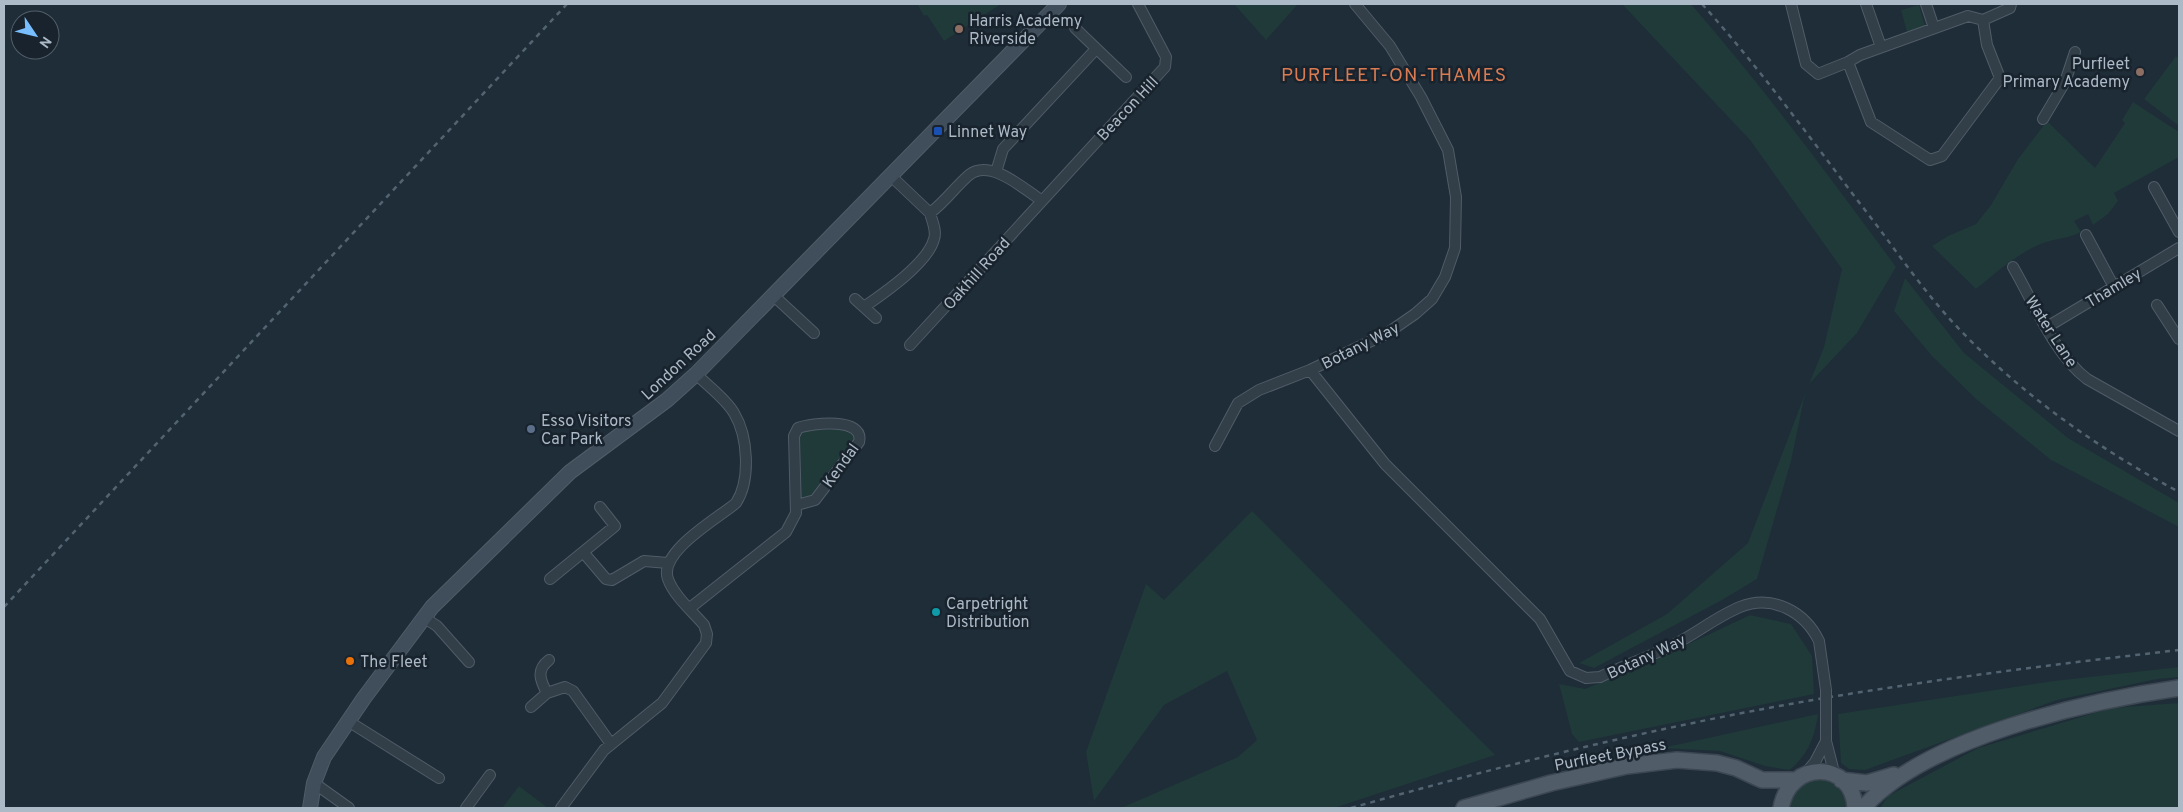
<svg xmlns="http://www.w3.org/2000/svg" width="2183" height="812" font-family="Overpass,sans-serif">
<rect width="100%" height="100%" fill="#1e2d38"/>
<!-- green -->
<path fill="#203939" d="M917,4H1001L944,41L927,15L924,16Z
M1234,4H1298L1266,40Z
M1622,4H1691C1764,88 1830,177 1896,267L1857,333L1809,384L1824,347L1842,269L1750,140Z
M1919,5L1925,26L1907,32L1901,10Z
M2176,56L2179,59V126L2144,99Z
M2133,102L2179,132V157L2114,193L2118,201L2108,214L2093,225L2088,214L2074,221L2081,232C2068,239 2056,238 2043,243C2018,253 1997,272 1976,289L1932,246L1948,236L1976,224L1991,205L2018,159L2047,121L2095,168L2125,123L2122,120Z
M1905,278L1964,353L2068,438L2179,503V527L2051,460L1976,399L1932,356L1894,311Z
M1805,394L1791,461L1757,579L1722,600L1594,668L1579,663L1667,614L1748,543Z
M846,429L852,431L855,437L808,499L801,497L800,433L805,430Z
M1252,511L1495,755L1334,808H1121L1238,757L1257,740L1227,671L1164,705L1094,801L1086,752L1146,584L1164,600Z
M1750,615L1791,624L1812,656L1814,694L1579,742L1572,734L1559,684L1585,689L1646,664Z
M2179,667V677L2157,679L2057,700L1865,770L1849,769L1841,763L1838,714L2054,681Z
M2179,703V808H1880L1888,796L1978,748L2111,708Z
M1818,714C1815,736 1808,756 1789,770L1765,766L1720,751L1662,748Z
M1815,779C1833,779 1845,790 1847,808H1789C1790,793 1802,784 1815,779Z
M519,786L548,808H502Z"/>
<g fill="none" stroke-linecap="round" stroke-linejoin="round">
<defs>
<path id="street" d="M1791,4L1806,64L1818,74L1848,62L1871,122L1930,160L1942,156L2000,78L1987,45L1983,20L2010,8L2011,4
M1866,4L1881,47
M1926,4L1934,28
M1075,28L1126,77
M1848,62L1860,55L1968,16L1983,20
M2043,119L2065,82L2075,52
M996,172L1003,149L1096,49
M891,176L930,213C945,202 955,187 969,175C990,158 1024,189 1041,200
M2154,187L2179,232
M2086,235L2114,287
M2013,267C2034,303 2054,354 2087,379L2179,431
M774,296L814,333
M855,299L876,318
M2157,305L2179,339
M864,307C884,293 928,263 934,239C937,231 932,221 930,213
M2047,327L2179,248
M910,345L1165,67L1166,57L1138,4
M1310,370L1385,464L1540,619L1570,671L1586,678L1600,677C1625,665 1652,656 1677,643C1698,632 1718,616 1740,607C1773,594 1805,612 1819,641L1826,690
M1215,446L1238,403L1259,390L1310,370L1386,334L1415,314L1432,299L1445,277L1455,248L1456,197L1448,150L1421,97L1390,46L1355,4
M583,552L606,579L612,580L644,561L668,563
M550,579L615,526L600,507
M690,608L786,532L796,513L794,436L798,428C812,423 865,417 859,442L815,500L797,505
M423,617L437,626L469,662
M547,693C540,680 536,670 549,660
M531,707L547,693L565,687L573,691L611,744
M348,721L439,778
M1826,730V741L1835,776
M1805,774L1815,762L1826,741
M314,783L349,808
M466,808L490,775
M561,808L604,750L662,703L706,643L707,634L704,625C693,612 674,596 668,579C658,552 717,519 736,503C751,480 748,436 734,413C726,399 708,386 696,374"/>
<path id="secondary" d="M310,808L314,783L324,757L364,698L432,607L570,472L667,400L696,374L1059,4"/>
<path id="primary" d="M1841,780L1867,783L1894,775
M1464,808L1551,783L1627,766L1677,760L1717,763L1736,768L1762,780H1795
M1781,808C1790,758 1853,761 1855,808
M1863,808C1926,737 2088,701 2179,688"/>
</defs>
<!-- street casing -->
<use href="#street" stroke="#505c67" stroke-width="12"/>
<!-- secondary casing -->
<use href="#secondary" stroke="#505c67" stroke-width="16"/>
<!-- primary casing -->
<use href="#primary" stroke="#3c4752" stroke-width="18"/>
<!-- street -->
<use href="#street" stroke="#323e48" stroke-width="10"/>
<!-- secondary -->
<use href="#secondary" stroke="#404e5c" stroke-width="14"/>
<!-- primary -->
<use href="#primary" stroke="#505d69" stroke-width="15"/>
<!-- rail -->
<path stroke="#536370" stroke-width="2.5" stroke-dasharray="5 5" stroke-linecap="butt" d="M1702,4C1765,74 1820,152 1878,227C1904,262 1930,299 1961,331C2024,396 2099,449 2179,492
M4,607L567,4
M1351,808C1503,765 1657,727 1813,700C1935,679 2057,664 2179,650"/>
<defs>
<path id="street-bridge" d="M1826,690V730"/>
</defs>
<!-- street-bridge casing -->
<use href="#street-bridge" stroke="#505c67" stroke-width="12" stroke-linecap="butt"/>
<!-- street-bridge -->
<use href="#street-bridge" stroke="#323e48" stroke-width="10"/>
</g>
<!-- markers -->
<g fill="#8d6e63" stroke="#18232d" stroke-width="2">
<circle cx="959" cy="29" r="5"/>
<circle cx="2140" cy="72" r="5"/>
</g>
<rect fill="#1a4fb4" stroke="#18232d" stroke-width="2" x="933" y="126" width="10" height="10" rx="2.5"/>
<circle fill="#5c6f8a" stroke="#18232d" stroke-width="2" cx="531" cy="429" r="5"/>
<circle fill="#0f9aa8" stroke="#18232d" stroke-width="2" cx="936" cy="612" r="5"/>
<circle fill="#e8710a" stroke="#18232d" stroke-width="2" cx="350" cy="661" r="5"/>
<g text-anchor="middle" stroke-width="5" stroke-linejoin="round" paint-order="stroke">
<!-- poi labels -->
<g font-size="16" fill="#acb9c6" stroke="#18232d" text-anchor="start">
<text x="969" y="26">Harris Academy<tspan x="969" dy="18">Riverside</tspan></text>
<text x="2130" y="69" text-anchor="end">Purfleet<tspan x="2130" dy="18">Primary Academy</tspan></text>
<text x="948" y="137">Linnet Way</text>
<text x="541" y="426">Esso Visitors<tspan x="541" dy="18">Car Park</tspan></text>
<text x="946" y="609">Carpetright<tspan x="946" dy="18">Distribution</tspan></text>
<text x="360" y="667">The Fleet</text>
</g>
<!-- street labels -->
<g font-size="16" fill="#acb9c6" stroke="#18232d">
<text transform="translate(1127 108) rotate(-47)" y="6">Beacon Hill</text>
<text transform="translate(976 273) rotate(-48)" y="6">Oakhill Road</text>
<text transform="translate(2113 287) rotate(-31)" y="6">Thamley</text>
<text transform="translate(2052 331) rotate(57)" y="6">Water Lane</text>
<text transform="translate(1360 345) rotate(-27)" y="6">Botany Way</text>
<text transform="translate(678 364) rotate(-43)" y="6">London Road</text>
<text transform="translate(840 465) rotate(-54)" y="6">Kendal</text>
<text transform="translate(1646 656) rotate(-25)" y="6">Botany Way</text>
<text transform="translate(1610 754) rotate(-11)" y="6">Purfleet Bypass</text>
</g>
<!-- quarter labels -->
<g font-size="19" letter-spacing="1" fill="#da7c53" stroke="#18232d">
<text x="1394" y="81">PURFLEET-ON-THAMES</text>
</g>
</g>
<!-- border -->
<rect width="2183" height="812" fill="none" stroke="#acb9c6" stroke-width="10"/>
<!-- north arrow -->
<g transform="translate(35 35) rotate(125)"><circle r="24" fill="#18232d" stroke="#535f6a"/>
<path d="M0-4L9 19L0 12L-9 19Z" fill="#78bdfe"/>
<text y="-8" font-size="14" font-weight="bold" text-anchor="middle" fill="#acb9c6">N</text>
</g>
</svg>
